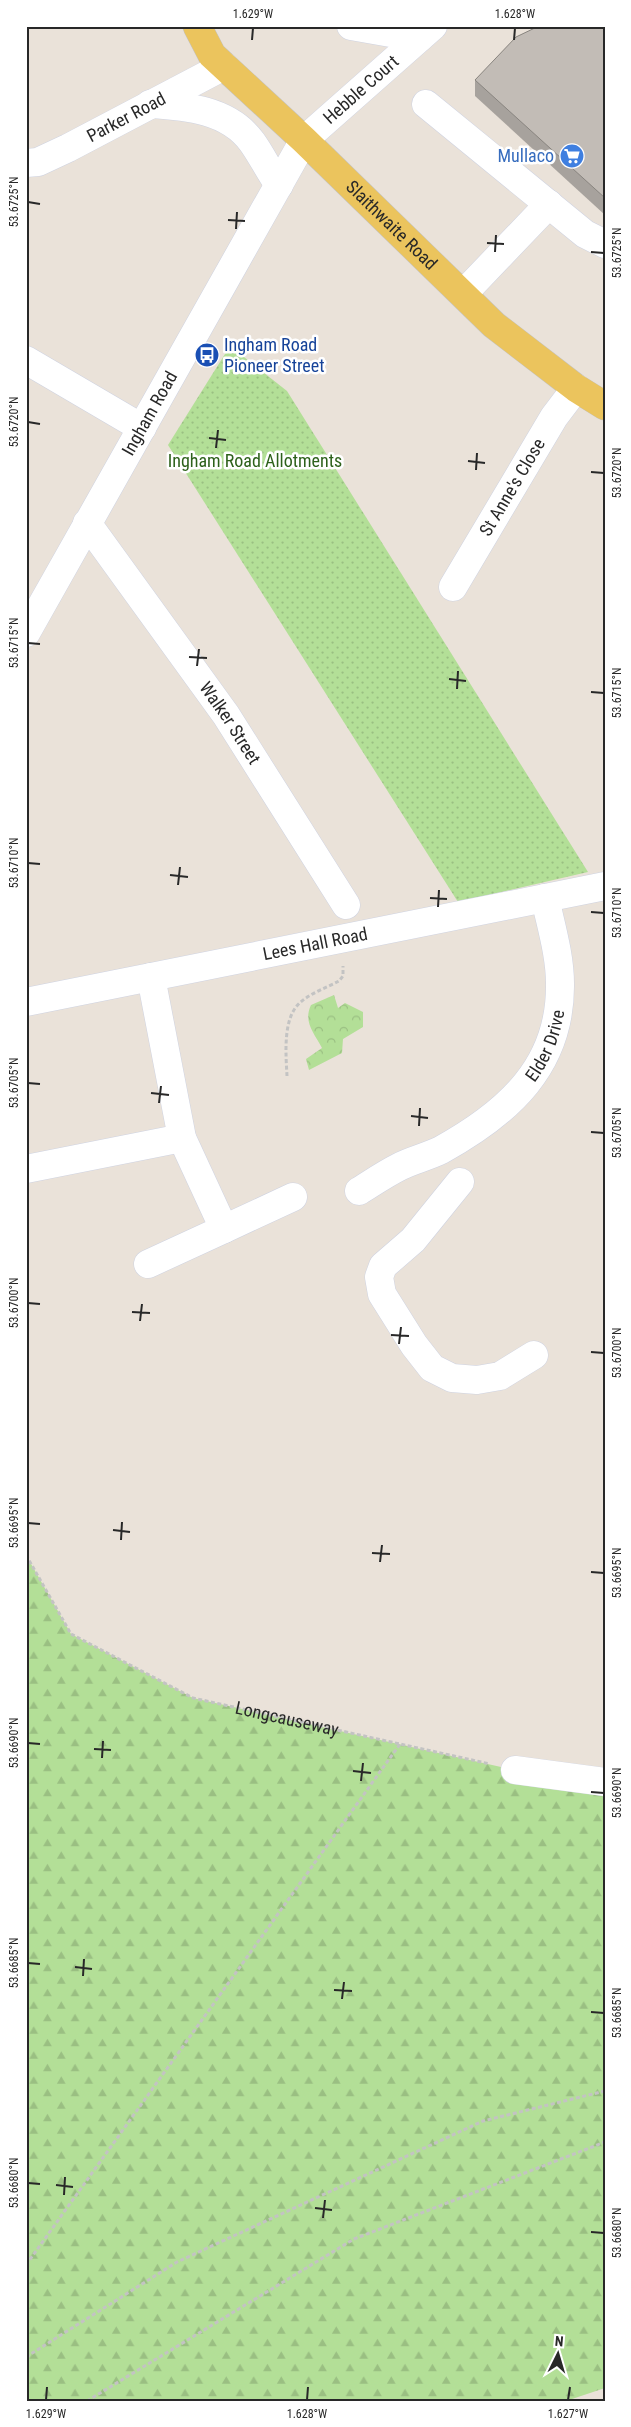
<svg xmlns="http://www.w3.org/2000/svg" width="631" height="2427" font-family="'Roboto Condensed',sans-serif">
<defs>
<pattern id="forest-firs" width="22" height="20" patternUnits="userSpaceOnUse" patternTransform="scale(1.25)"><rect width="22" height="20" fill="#b3df97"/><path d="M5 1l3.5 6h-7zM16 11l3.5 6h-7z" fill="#9abf82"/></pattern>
<pattern id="park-crowns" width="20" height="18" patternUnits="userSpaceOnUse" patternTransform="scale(1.25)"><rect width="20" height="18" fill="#b3df97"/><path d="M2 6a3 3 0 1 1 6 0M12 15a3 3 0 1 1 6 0" fill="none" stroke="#9abf82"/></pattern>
<pattern id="garden-dots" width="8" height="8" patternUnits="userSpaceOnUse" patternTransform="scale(1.25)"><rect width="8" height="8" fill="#b3df97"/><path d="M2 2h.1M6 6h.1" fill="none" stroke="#9abf82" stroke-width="1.8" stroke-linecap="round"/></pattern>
</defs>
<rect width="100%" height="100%" fill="#eae2d9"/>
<!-- forest -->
<path fill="url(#forest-firs)" d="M26,1555L71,1634L193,1698L515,1770L605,1793V2388L566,2401H26Z"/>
<!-- park -->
<path fill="url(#park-crowns)" d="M334,995L338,1008L345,1003L363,1012V1027L343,1039L342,1053L309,1070L306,1059L322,1048C314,1033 303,1022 311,1005Z"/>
<!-- garden -->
<path fill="url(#garden-dots)" d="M230,346L287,391L588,872L458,902L168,445Z"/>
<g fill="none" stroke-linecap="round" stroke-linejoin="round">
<defs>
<g id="minor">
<path d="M351,26L419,38"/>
<path d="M150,104C187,106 229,110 252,142C262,156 269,171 279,185"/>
<path d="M426,104L585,234L605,244"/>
<path id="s2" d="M26,163L38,162L68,148L224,66"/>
<path d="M463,294L549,204"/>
<path d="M26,360L142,428"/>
<path id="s3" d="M87,523L226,715L346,905"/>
<path id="s4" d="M453,587L554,417L576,388"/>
<path id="s5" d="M26,633L304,140L433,26"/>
<path id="s6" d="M26,1002L605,886"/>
<path d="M26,1169L182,1138"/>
<path d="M460,1182L413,1240L383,1266L379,1277L382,1294L414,1345L432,1368L452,1378L477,1380L500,1376L534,1355"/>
<path id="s7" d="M359,1191C372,1183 385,1174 399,1167C412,1160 427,1157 441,1150C508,1113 561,1066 560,984C560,955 551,926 545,898"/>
<path d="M224,1229L293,1197"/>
<path d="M148,1264L224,1229L182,1138L151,977"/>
<path d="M515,1770L605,1782"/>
</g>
<g id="major">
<path id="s8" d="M197,26L212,55L304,140L494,325L576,388L605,406"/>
</g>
</defs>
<!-- minor casing -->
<use href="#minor" stroke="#cfd3e1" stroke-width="29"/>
<!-- major casing -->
<use href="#major" stroke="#c3c3c3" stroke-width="29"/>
<!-- path -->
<g stroke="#c3c3c3" stroke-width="3" stroke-dasharray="4 2.5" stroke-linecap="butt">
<path d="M287,1076C286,1056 283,1024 296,1007C305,995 326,988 339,981L343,976V966"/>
<path id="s1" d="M26,1555L71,1634L193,1698L490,1764"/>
<path d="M26,2265L400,1744"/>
<path d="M26,2357L177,2262L483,2121L605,2091"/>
<path d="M87,2401L354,2239L605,2142"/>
</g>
<!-- minor -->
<use href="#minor" stroke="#fff" stroke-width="28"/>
<!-- major -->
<use href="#major" stroke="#ebc45d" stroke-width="28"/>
</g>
<!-- wall -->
<path fill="#a7a29d" d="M605,26V215L475,96V80Z"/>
<!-- building -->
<path fill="#c2bcb6" stroke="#88847f" d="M539,26H605V198L475,80L516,37Z"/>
<!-- ticks -->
<path fill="none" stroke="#282828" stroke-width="2" d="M252,40L253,28M514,40L515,28M28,202L40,204M228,220L245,221M236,229L237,212M487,243L504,244M495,252L496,235M591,252L604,253M28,422L40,424M209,438L226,440M216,448L218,430M468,461L485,463M476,470L477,453M591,472L604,473M28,643L40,644M189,657L207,658M197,666L199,649M449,679L466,681M457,689L458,671M591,692L604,693M28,863L40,864M170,875L188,877M178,885L180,867M430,898L447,899M438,907L439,890M591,912L604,913M28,1083L40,1084M151,1093L169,1095M159,1103L161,1086M411,1116L428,1118M419,1126L420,1108M591,1132L604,1133M28,1303L40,1304M132,1312L150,1313M140,1321L142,1304M391,1335L409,1336M399,1344L401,1327M591,1352L604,1353M28,1523L40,1524M113,1530L130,1532M121,1540L122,1522M372,1553L390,1554M380,1562L382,1545M591,1572L604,1573M28,1743L40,1744M94,1749L111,1750M102,1758L103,1741M353,1771L371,1773M361,1781L363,1763M591,1792L604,1793M28,1963L40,1964M75,1967L92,1969M83,1976L84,1959M334,1990L352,1991M342,1999L344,1982M591,2012L604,2013M28,2183L40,2184M56,2185L73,2187M64,2195L65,2177M315,2208L332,2210M323,2218L325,2200M591,2232L604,2233M46,2400L47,2387M307,2400L308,2387M568,2400L570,2387"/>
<!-- icons -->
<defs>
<symbol id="supermarket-disc" viewBox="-11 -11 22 22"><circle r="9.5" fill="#3f7fe0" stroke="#fff"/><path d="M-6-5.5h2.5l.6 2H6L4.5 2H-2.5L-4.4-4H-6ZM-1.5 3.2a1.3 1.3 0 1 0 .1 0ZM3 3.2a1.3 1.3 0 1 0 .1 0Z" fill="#fff"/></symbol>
<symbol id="bus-disc" viewBox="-11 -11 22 22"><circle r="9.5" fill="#1a4fb4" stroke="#fff"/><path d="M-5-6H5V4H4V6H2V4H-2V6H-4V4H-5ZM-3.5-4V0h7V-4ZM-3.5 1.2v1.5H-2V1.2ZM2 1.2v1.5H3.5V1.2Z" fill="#fff"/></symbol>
</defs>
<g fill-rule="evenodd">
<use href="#supermarket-disc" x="558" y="142" width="28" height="28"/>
<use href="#bus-disc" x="193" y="341" width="28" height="28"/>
</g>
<g text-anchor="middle" stroke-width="5" stroke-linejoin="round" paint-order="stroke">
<!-- street labels -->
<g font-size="18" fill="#282828" stroke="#fff">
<text dy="6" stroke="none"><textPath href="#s5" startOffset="642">Hebble Court</textPath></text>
<text dy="6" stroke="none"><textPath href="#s2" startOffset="111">Parker Road</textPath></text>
<text dy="6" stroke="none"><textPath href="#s8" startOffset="280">Slaithwaite Road</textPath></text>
<text dy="6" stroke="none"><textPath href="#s5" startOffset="252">Ingham Road</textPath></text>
<text dy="6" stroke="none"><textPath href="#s4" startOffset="116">St Anne's Close</textPath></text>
<text dy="6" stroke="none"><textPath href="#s3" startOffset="246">Walker Street</textPath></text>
<text dy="6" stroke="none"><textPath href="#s6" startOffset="295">Lees Hall Road</textPath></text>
<text dy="6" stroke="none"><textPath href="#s7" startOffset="244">Elder Drive</textPath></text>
<text dy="6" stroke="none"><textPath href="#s1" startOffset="325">Longcauseway</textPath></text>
</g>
<!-- shop labels -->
<g font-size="18" fill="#366cbe" stroke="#fff" text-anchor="end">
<text x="554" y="162">Mullaco</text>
</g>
<!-- transit labels -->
<g font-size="18" fill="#164399" stroke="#fff" text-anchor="start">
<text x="224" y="351">Ingham Road<tspan x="224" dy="21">Pioneer Street</tspan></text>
</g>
<!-- park labels -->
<g font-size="18" fill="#2d611b" stroke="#fff">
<text x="255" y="467">Ingham Road Allotments</text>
</g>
</g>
<!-- border -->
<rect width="631" height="2427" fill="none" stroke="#ffffff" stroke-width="55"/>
<!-- north arrow -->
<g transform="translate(558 2354) rotate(5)" stroke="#ffffff" stroke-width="4" paint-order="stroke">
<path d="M0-4L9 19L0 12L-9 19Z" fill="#282828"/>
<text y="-8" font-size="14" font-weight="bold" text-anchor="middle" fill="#282828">N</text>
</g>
<rect x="28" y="28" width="576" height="2372" fill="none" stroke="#282828" stroke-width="2"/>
<g font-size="12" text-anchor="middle" fill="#282828">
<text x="253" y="18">1.629°W</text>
<text x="515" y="18">1.628°W</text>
<text transform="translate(14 202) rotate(-90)" y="4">53.6725°N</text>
<text transform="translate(617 253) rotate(-90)" y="4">53.6725°N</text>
<text transform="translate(14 422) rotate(-90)" y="4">53.6720°N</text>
<text transform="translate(617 473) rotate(-90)" y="4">53.6720°N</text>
<text transform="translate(14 643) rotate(-90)" y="4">53.6715°N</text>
<text transform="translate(617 693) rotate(-90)" y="4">53.6715°N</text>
<text transform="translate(14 863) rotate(-90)" y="4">53.6710°N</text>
<text transform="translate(617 913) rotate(-90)" y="4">53.6710°N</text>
<text transform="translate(14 1083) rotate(-90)" y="4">53.6705°N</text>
<text transform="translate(617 1133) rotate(-90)" y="4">53.6705°N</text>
<text transform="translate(14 1303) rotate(-90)" y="4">53.6700°N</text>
<text transform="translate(617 1353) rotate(-90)" y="4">53.6700°N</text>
<text transform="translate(14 1523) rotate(-90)" y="4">53.6695°N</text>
<text transform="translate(617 1573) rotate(-90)" y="4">53.6695°N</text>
<text transform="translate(14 1743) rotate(-90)" y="4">53.6690°N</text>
<text transform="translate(617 1793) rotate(-90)" y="4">53.6690°N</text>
<text transform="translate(14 1963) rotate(-90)" y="4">53.6685°N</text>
<text transform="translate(617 2013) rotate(-90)" y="4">53.6685°N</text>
<text transform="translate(14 2183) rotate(-90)" y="4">53.6680°N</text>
<text transform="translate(617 2233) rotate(-90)" y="4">53.6680°N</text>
<text x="46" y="2418">1.629°W</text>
<text x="307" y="2418">1.628°W</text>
<text x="568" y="2418">1.627°W</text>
</g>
</svg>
